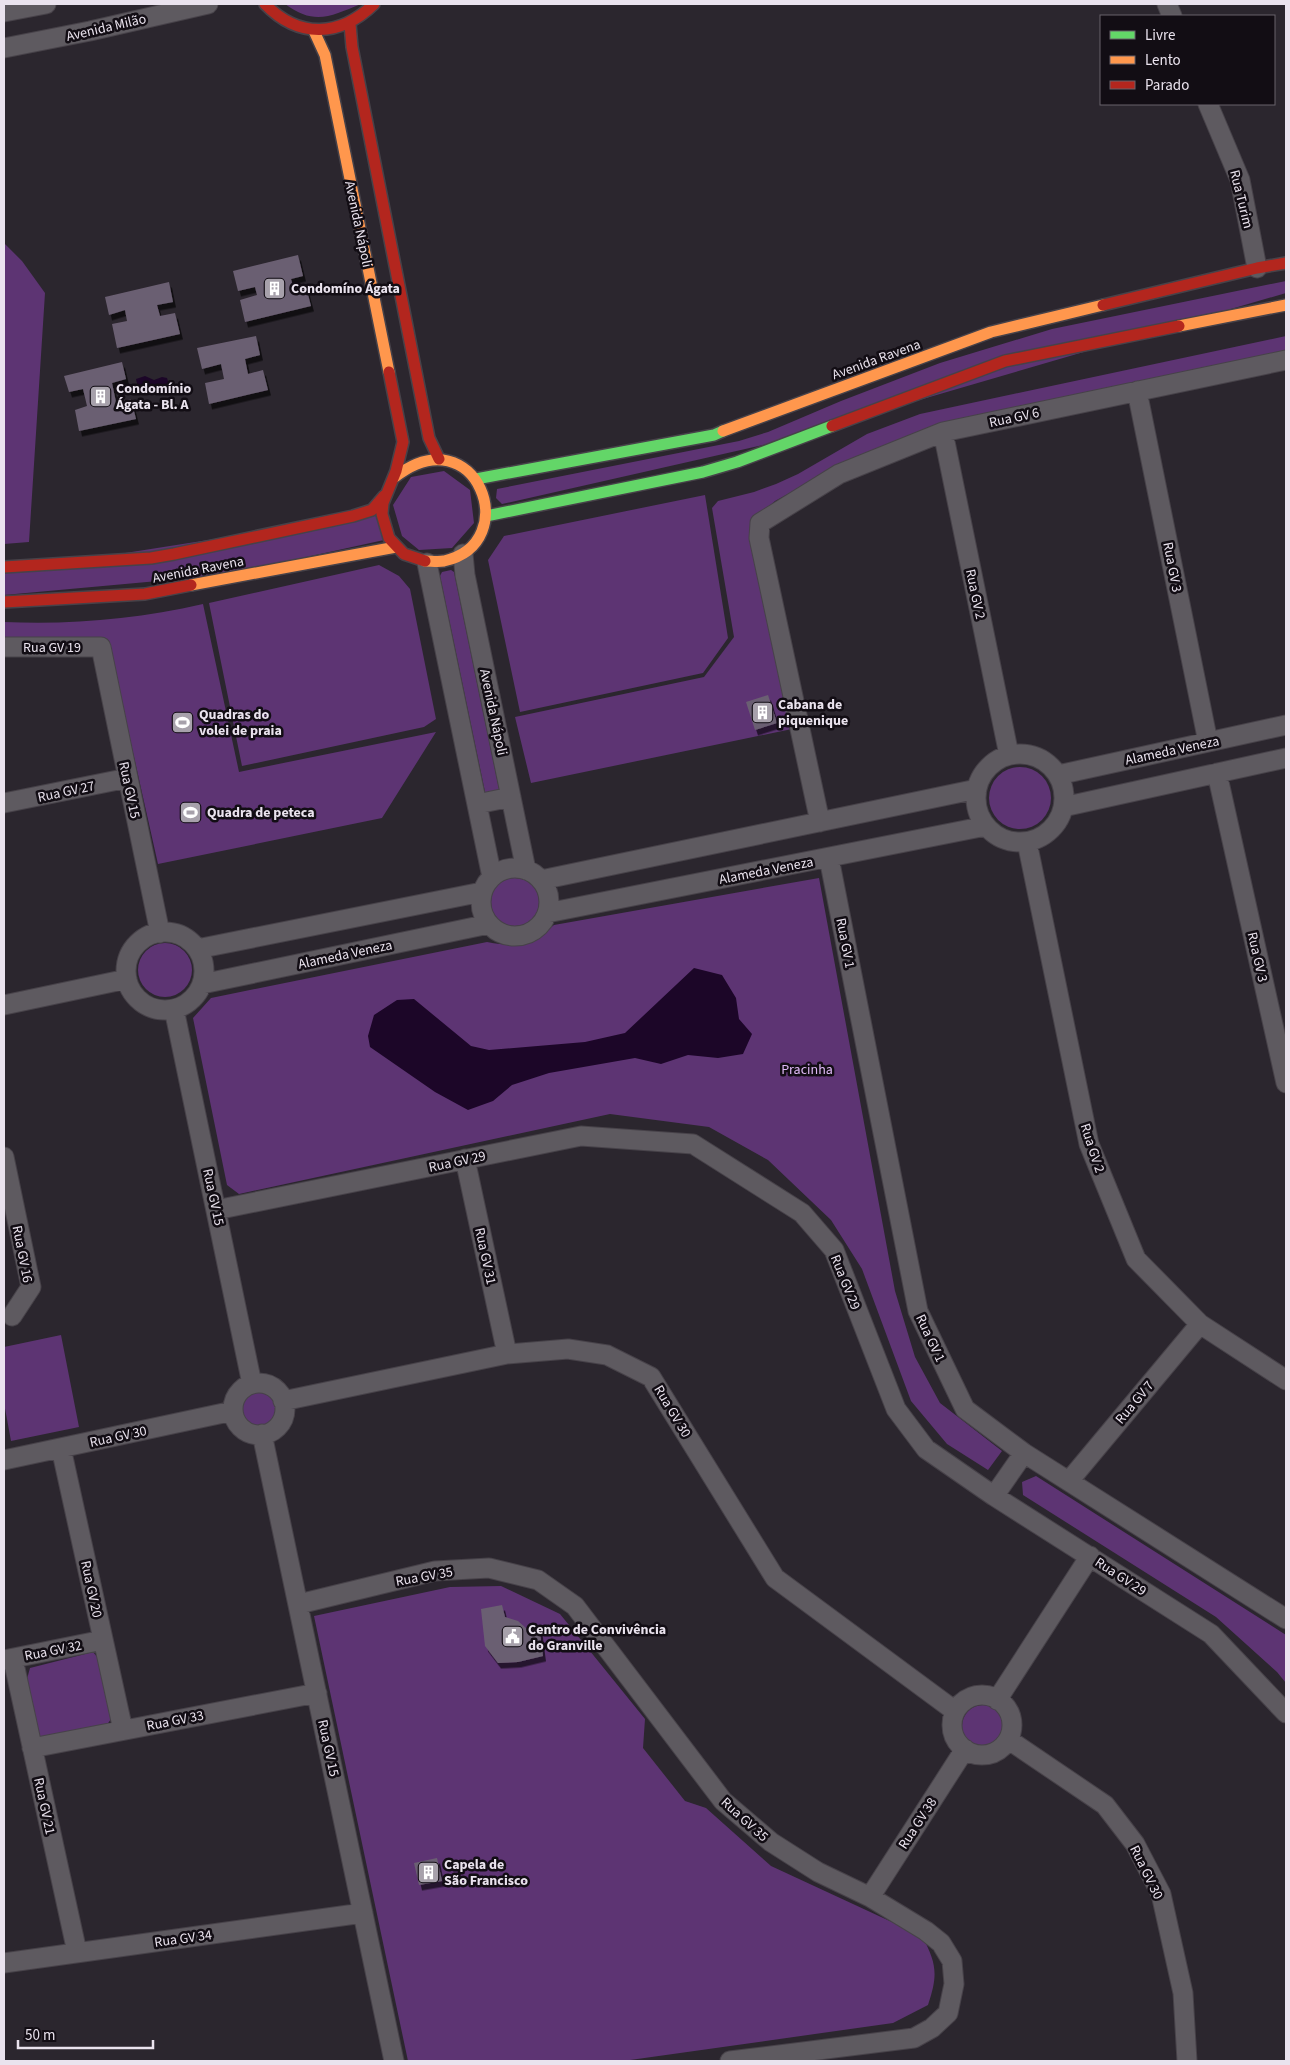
<svg xmlns="http://www.w3.org/2000/svg" width="1290" height="2065" font-family="'Source Sans 3',sans-serif">
<defs>
<filter id="shadow"><feDropShadow dx="3" dy="5.5" stdDeviation="0" flood-color="#0009"/></filter>
</defs>
<rect width="100%" height="100%" fill="#2b262e"/>
<!-- green -->
<path fill="#5d3473" d="M285,4H361C331,16 315,26 285,4Z
M4,243L22,261L45,293L29,542L4,544Z
M1286,281V293L772,443L502,504L496,498L497,489L739,441L768,432L841,401L940,363L1052,329Z
M1286,336V354L836,468L775,501L762,513L792,729L531,783L515,717L704,677L734,637L712,508L718,501L754,492L776,484L798,474L867,434L920,414Z
M444,471L470,490L474,523L452,548L419,550L402,536L393,505L411,477Z
M705,495L728,638L703,673L520,712L488,560L504,536Z
M375,514L384,540L224,575L4,595V572Z
M379,565L399,576L410,589L436,719L424,727L242,766L209,603Z
M451,570L454,572L499,789L497,793L489,795L485,792L440,576L442,572Z
M203,604L239,772L436,732L382,818L158,864L108,641H4V622C72,625 137,619 203,604Z
M989 798a31 31 0 1 1 62 0a31 31 0 1 1-62 0Z
M491 902a24 24 0 1 1 48 0a24 24 0 1 1-48 0Z
M819,878L895,1291L915,1357L940,1403L1002,1451L988,1470L947,1444L911,1401L862,1269L831,1220L768,1160L709,1127L610,1114L239,1194L227,1185L193,1018L211,998L487,942C521,948 528,946 554,925Z
M138 970a27 27 0 1 1 54 0a27 27 0 1 1-54 0Z
M61,1335L79,1427L11,1441L4,1403V1347Z
M241 1409a18 18 0 1 1 36 0a18 18 0 1 1-36 0Z
M1036,1476L1286,1635V1683L1277,1672L1216,1617L1023,1495L1022,1482Z
M501,1586L560,1614L645,1719L643,1748L685,1801L706,1808L771,1866L922,1936C937,1964 938,1975 928,2005L893,2023L623,2061H408L314,1616L450,1587Z
M93,1652L98,1658L111,1719L106,1726L43,1739L37,1733L27,1679L30,1668Z
M962 1726a21 21 0 1 1 42 0a21 21 0 1 1-42 0Z"/>
<!-- water -->
<path fill="#1c0628" d="M145,376L154,380L162,377L167,378L169,384L139,392L136,379Z
M694,968L722,975L736,998L739,1019L752,1034L743,1054L718,1058L688,1055L661,1064L635,1058L549,1073L512,1085L493,1101L468,1110L435,1092L370,1047L368,1036L374,1015L397,1000L414,999L471,1046L489,1050L585,1042L625,1033Z"/>
<!-- building -->
<path fill="#6b5f72" filter="url(#shadow)" d="M298,255L303,276L291,279L294,289L306,287L311,306L245,322L240,300L257,295L255,287L238,291L233,271Z
M169,282L173,302L157,305L160,316L175,313L180,334L117,348L112,324L127,321L125,310L109,315L105,297Z
M256,336L260,355L245,359L248,374L263,370L268,390L209,404L205,383L224,379L221,364L202,369L197,348Z
M122,362L126,379L112,383L116,402L131,399L136,419L79,431L75,410L87,406L83,389L69,392L64,376Z
M768,695L777,723L755,730L746,702Z
M502,1605L505,1617L518,1621L527,1629L539,1625L543,1656L518,1662L498,1663L485,1646L481,1609Z
M437,1858L442,1881L419,1885L414,1863Z"/>
<g fill="none" stroke-linecap="round" stroke-linejoin="round">
<defs>
<path id="street" d="M1167,4L1172,16
M4,12L46,4
M4,48L90,31L208,4
M1208,104L1240,180L1257,268
M1137,391L1208,742
M943,432L1009,755
M463,554L465,575L526,870
M427,563L492,877
M4,647H101L160,933
M976 798a44 44 0 1 1 88 0a44 44 0 1 1-88 0Z
M1217,773L1286,1083
M1058,775L1286,725
M4,803L128,778
M477,804L511,797
M1063,807L1286,758
M820,822L759,538L760,523L839,474L943,432L1286,360
M1027,842L1089,1144L1136,1259L1200,1324L1286,1380
M829,858L918,1311L965,1409L1024,1453L1286,1619
M481 902a34 34 0 1 1 68 0a34 34 0 1 1-68 0Z
M541,880L977,789
M547,913L986,826
M126 971a39 39 0 1 1 78 0a39 39 0 1 1-78 0Z
M197,949L482,892
M202,984L489,924
M4,1005L127,979
M174,1009L252,1384
M4,1157L31,1287L12,1316
M465,1159L507,1354
M216,1210L581,1136L693,1144L802,1213L834,1250L896,1409L926,1449L994,1496L1211,1634L1286,1713
M233 1409a26 26 0 1 1 52 0a26 26 0 1 1-52 0Z
M283,1401L507,1354L568,1349L607,1355L651,1377L775,1578L955,1711
M262,1434L394,2061
M61,1448L123,1730
M4,1460L233,1411
M1069,1481L1200,1324
M994,1496L1024,1453
M299,1604L435,1571L489,1568L538,1580L575,1606L723,1801L771,1842L818,1872L870,1897L926,1931L941,1943L952,1961L954,1984L948,2013L932,2028L914,2038L730,2061
M13,1659L77,1952
M4,1660L103,1640
M952 1725a30 30 0 1 1 60 0a30 30 0 1 1-60 0Z
M997,1700L1090,1556
M1009,1740L1105,1805L1135,1844L1161,1894L1183,1993L1187,2061
M32,1748L317,1693
M870,1897L965,1749
M4,1963L363,1913"/>
<path id="fast" d="M476,479L714,435L723,431
M486,516L703,472L737,462L832,426"/>
<path id="slow" d="M314,31L325,55L389,372
M1179,326L1286,305
M723,431L991,332L1103,305
M395,477C476,414 525,543 444,561C438,562 431,561 425,561
M191,585L396,547"/>
<path id="jam" d="M265,4C299,39 340,37 374,4
M350,24L352,47L429,438L439,459
M1103,305L1257,268L1286,263
M389,372L403,442L396,471L383,503L382,514L389,538L404,554L425,561
M832,426L1005,361L1179,326
M4,567L151,558L174,554L353,516L372,510L384,496
M4,602L145,594L191,585"/>
</defs>
<!-- street casing -->
<use href="#street" stroke="#474249" stroke-width="21"/>
<!-- fast casing -->
<use href="#fast" stroke="#474249" stroke-width="14"/>
<!-- slow casing -->
<use href="#slow" stroke="#474249" stroke-width="14"/>
<!-- jam casing -->
<use href="#jam" stroke="#474249" stroke-width="14"/>
<!-- street -->
<use href="#street" stroke="#5e5a60" stroke-width="19"/>
<!-- fast -->
<use href="#fast" stroke="#63d668" stroke-width="11"/>
<!-- slow -->
<use href="#slow" stroke="#ff974d" stroke-width="11"/>
<!-- jam -->
<use href="#jam" stroke="#b3261e" stroke-width="11"/>
</g>
<!-- icons -->
<defs>
<symbol id="building-square" viewBox="-11 -11 22 22"><rect x="-9" y="-9" width="18" height="18" rx="4" fill="#a7a1ab" stroke="#120d14"/><path d="M-4-6H4V6H1V3H-1V6H-4ZM-2.5-4.3h1.7v1.8h-1.7ZM.8-4.3h1.7v1.8H.8ZM-2.5-1h1.7V.8h-1.7ZM.8-1h1.7V.8H.8Z" fill="#fff"/></symbol>
<symbol id="stadium-square" viewBox="-11 -11 22 22"><rect x="-9" y="-9" width="18" height="18" rx="4" fill="#a7a1ab" stroke="#120d14"/><path d="M0-5a6.5 5 0 1 0 0 10a6.5 5 0 1 0 0-10ZM-3.5-1.8h7v3.6h-7Z" fill="#fff"/></symbol>
<symbol id="civic-square" viewBox="-11 -11 22 22"><rect x="-9" y="-9" width="18" height="18" rx="4" fill="#a7a1ab" stroke="#120d14"/><path d="M-.6-6.5H3V-4.5H.6V-3L4-1V1h2V6H-6V1h2V-1L-.6-3ZM-1.2 2.5V6h2.4V2.5Z" fill="#fff"/></symbol>
</defs>
<g fill-rule="evenodd">
<use href="#building-square" x="262" y="276" width="25" height="25"/>
<use href="#building-square" x="88" y="384" width="25" height="25"/>
<use href="#building-square" x="750" y="700" width="25" height="25"/>
<use href="#stadium-square" x="170" y="710" width="25" height="25"/>
<use href="#stadium-square" x="178" y="800" width="25" height="25"/>
<use href="#civic-square" x="500" y="1624" width="25" height="25"/>
<use href="#building-square" x="416" y="1860" width="25" height="25"/>
</g>
<g text-anchor="middle" stroke-width="5" stroke-linejoin="round" paint-order="stroke">
<!-- street labels -->
<g font-size="14" fill="#eae3ee" stroke="#120d14">
<text transform="translate(106 27) rotate(-13)" y="5">Avenida Milão</text>
<text transform="translate(1242 199) rotate(76)" y="5">Rua Turim</text>
<text transform="translate(359 224) rotate(78)" y="5">Avenida Nápoli</text>
<text transform="translate(876 359) rotate(-20)" y="5">Avenida Ravena</text>
<text transform="translate(1014 417) rotate(-12)" y="5">Rua GV 6</text>
<text transform="translate(1173 567) rotate(79)" y="5">Rua GV 3</text>
<text transform="translate(198 569) rotate(-11)" y="5">Avenida Ravena</text>
<text transform="translate(976 594) rotate(78)" y="5">Rua GV 2</text>
<text x="52" y="652">Rua GV 19</text>
<text transform="translate(494 712) rotate(78)" y="5">Avenida Nápoli</text>
<text transform="translate(1172 750) rotate(-12)" y="5">Alameda Veneza</text>
<text transform="translate(130 790) rotate(78)" y="5">Rua GV 15</text>
<text transform="translate(66 791) rotate(-12)" y="5">Rua GV 27</text>
<text transform="translate(766 870) rotate(-11)" y="5">Alameda Veneza</text>
<text transform="translate(846 943) rotate(79)" y="5">Rua GV 1</text>
<text transform="translate(345 954) rotate(-12)" y="5">Alameda Veneza</text>
<text transform="translate(1258 957) rotate(77)" y="5">Rua GV 3</text>
<text transform="translate(1093 1148) rotate(72)" y="5">Rua GV 2</text>
<text transform="translate(457 1161) rotate(-12)" y="5">Rua GV 29</text>
<text transform="translate(214 1197) rotate(78)" y="5">Rua GV 15</text>
<text transform="translate(23 1254) rotate(79)" y="5">Rua GV 16</text>
<text transform="translate(486 1256) rotate(78)" y="5">Rua GV 31</text>
<text transform="translate(846 1282) rotate(68)" y="5">Rua GV 29</text>
<text transform="translate(931 1338) rotate(65)" y="5">Rua GV 1</text>
<text transform="translate(1134 1402) rotate(-50)" y="5">Rua GV 7</text>
<text transform="translate(673 1411) rotate(59)" y="5">Rua GV 30</text>
<text transform="translate(118 1436) rotate(-12)" y="5">Rua GV 30</text>
<text transform="translate(424 1576) rotate(-10)" y="5">Rua GV 35</text>
<text transform="translate(1121 1576) rotate(33)" y="5">Rua GV 29</text>
<text transform="translate(92 1589) rotate(78)" y="5">Rua GV 20</text>
<text transform="translate(53 1650) rotate(-11)" y="5">Rua GV 32</text>
<text transform="translate(175 1720) rotate(-11)" y="5">Rua GV 33</text>
<text transform="translate(329 1748) rotate(78)" y="5">Rua GV 15</text>
<text transform="translate(45 1806) rotate(78)" y="5">Rua GV 21</text>
<text transform="translate(745 1819) rotate(42)" y="5">Rua GV 35</text>
<text transform="translate(917 1823) rotate(-57)" y="5">Rua GV 38</text>
<text transform="translate(1147 1872) rotate(64)" y="5">Rua GV 30</text>
<text transform="translate(183 1938) rotate(-8)" y="5">Rua GV 34</text>
</g>
<!-- poi labels -->
<g font-size="14" font-weight="bold" fill="#eae3ee" stroke="#120d14" text-anchor="start">
<text x="291" y="293">Condomíno Ágata</text>
<text x="116" y="393">Condomínio<tspan x="116" dy="16">Ágata - Bl. A</tspan></text>
<text x="778" y="709">Cabana de<tspan x="778" dy="16">piquenique</tspan></text>
<text x="199" y="719">Quadras do<tspan x="199" dy="16">volei de praia</tspan></text>
<text x="207" y="817">Quadra de peteca</text>
<text x="528" y="1634">Centro de Convivência<tspan x="528" dy="16">do Granville</tspan></text>
<text x="444" y="1869">Capela de<tspan x="444" dy="16">São Francisco</tspan></text>
</g>
<!-- park labels -->
<g font-size="14" fill="#e0baf7" stroke="#120d14">
<text x="807" y="1074">Pracinha</text>
</g>
</g>
<!-- border -->
<rect width="1290" height="2065" fill="none" stroke="#eae3ee" stroke-width="10"/>
<!-- legend -->
<rect x="1100" y="15" width="175" height="90" fill="#120d14" stroke="#68636b"/>
<rect x="1110" y="31" width="25" height="8" fill="#63d668" stroke="#68636b"/>
<text x="1145" y="40" font-size="15" fill="#eae3ee">Livre</text>
<rect x="1110" y="56" width="25" height="8" fill="#ff974d" stroke="#68636b"/>
<text x="1145" y="65" font-size="15" fill="#eae3ee">Lento</text>
<rect x="1110" y="81" width="25" height="8" fill="#b3261e" stroke="#68636b"/>
<text x="1145" y="90" font-size="15" fill="#eae3ee">Parado</text>
<!-- scale -->
<path d="M18 2040v8h135v-8" fill="none" stroke="#eae3ee" stroke-width="2.5"/>
<text x="25" y="2040" font-size="15" fill="#eae3ee" stroke="#120d14" stroke-width="4" paint-order="stroke">50 m</text>
</svg>
